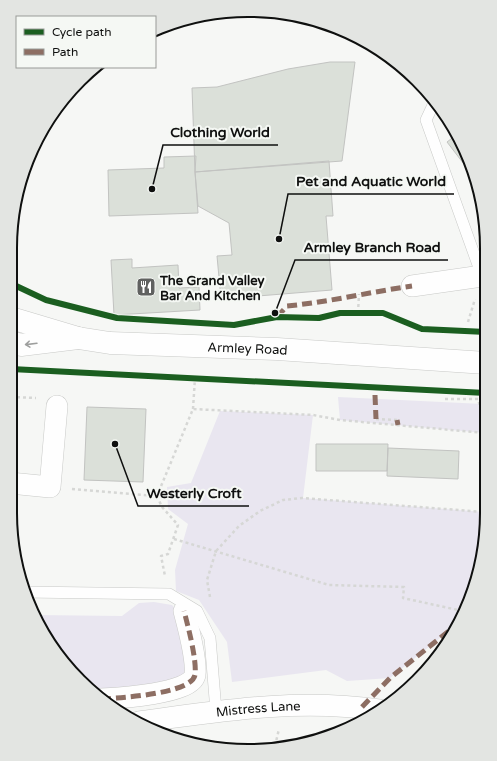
<svg xmlns="http://www.w3.org/2000/svg" width="497" height="761" font-family="'Varela Round',sans-serif">
<rect width="100%" height="100%" fill="#f6f7f5"/>
<!-- green -->
<path fill="#e9e6f0" d="M338,397L483,404L484,413H486L485,433L340,420Z
M220,411L313,415L303,498L484,512V547L463,618L460,622L390,678L347,681L326,670L232,682L227,642L199,600L176,591L175,570L188,524L168,509L167,487L191,483Z
M154,602L172,605L183,616L189,678L97,695L50,645L35,615L122,616L139,603Z"/>
<!-- building -->
<path fill="#dbe0d9" stroke="#c2c3c1" d="M330,62H355L342,161L195,172L192,88L217,87L288,69Z
M456,135L463,143L470,172L447,142Z
M196,156L195,172L198,213L109,216L108,170L164,168V157Z
M329,161L333,216H326L332,290L221,299L217,256L232,255L229,223L198,206L195,172Z
M132,259V268L178,265L179,288L199,287L200,310L114,315L111,260Z
M87,407L146,409L143,482L84,480Z
M316,444H388L387,471H316Z
M388,448L459,451L458,479L387,476Z"/>
<g fill="none" stroke-linecap="round" stroke-linejoin="round">
<defs>
<path id="lane" d="M433,105L426,120L482,276
M24,592L169,594L197,611L210,638L216,711"/>
<g id="street">
<path d="M412,286L482,276L486,273"/>
<path d="M10,483L50,487L57,406"/>
<path d="M101,699C119,698 191,694 195,675C197,660 188,626 184,611"/>
<path id="s1" d="M139,722C219,711 298,698 379,710"/>
</g>
<path id="secondary" d="M11,342L21,345L78,338"/>
<g id="primary">
<path id="s2" d="M11,318L78,338L110,343L277,349L486,363"/>
</g>
</defs>
<!-- lane casing -->
<use href="#lane" stroke="#c8c9c7" stroke-width="12"/>
<!-- street casing -->
<use href="#street" stroke="#c8c9c7" stroke-width="22"/>
<!-- secondary casing -->
<use href="#secondary" stroke="#c8c9c7" stroke-width="23"/>
<!-- primary casing -->
<use href="#primary" stroke="#c8c9c7" stroke-width="23"/>
<!-- path -->
<path stroke="#d6d7d5" stroke-width="2.5" stroke-dasharray="3 3" stroke-linecap="butt" d="M358,313L359,294
M468,322L475,299
M11,397L36,398
M445,399H478L486,429
M193,409L195,378
M376,419L397,420
M72,489L157,496L193,409L313,415L340,420L485,433
M157,496L162,507L178,525L168,554L161,556L165,576
M174,539L329,585L404,587L403,598L458,610L462,619
M210,597L207,580L216,551L239,526L260,511L283,500L302,498L484,512
M275,746L279,729"/>
<!-- lane -->
<use href="#lane" stroke="#fefefe" stroke-width="11"/>
<!-- street -->
<use href="#street" stroke="#fefefe" stroke-width="21"/>
<!-- secondary -->
<use href="#secondary" stroke="#fefefe" stroke-width="22"/>
<!-- primary -->
<use href="#primary" stroke="#fefefe" stroke-width="22"/>
<!-- quiet -->
<path stroke="#8d6e63" stroke-width="5" stroke-dasharray="10 5" stroke-linecap="butt" d="M277,317L287,306C329,302 370,292 412,286
M375,395L376,419
M397,420L398,425
M484,547V512L482,501L485,496
M101,699C119,698 191,694 195,675C197,660 188,626 184,611
M362,707L390,678L460,622"/>
<defs>
<path id="cycleway" d="M12,284L46,300L117,318L234,325L277,317L319,318L340,313H383L422,329L486,332
M11,369L486,393"/>
</defs>
<!-- cycleway casing -->
<use href="#cycleway" stroke="#f5f8f4" stroke-width="8"/>
<!-- cycleway -->
<use href="#cycleway" stroke="#1b5e20" stroke-width="6"/>
</g>
<!-- one-way arrows -->
<defs><path id="oneway-shaft" d="M-6 0H5M1.5-3L5.5 0L1.5 3" fill="none" stroke-width="1.6" stroke-linecap="round" stroke-linejoin="round"/></defs>
<use stroke="#9e9f9e" href="#oneway-shaft" transform="translate(31 344) rotate(173)"/>
<!-- icons -->
<defs>
<symbol id="restaurant-square" viewBox="-11 -11 22 22"><rect x="-9" y="-9" width="18" height="18" rx="4" fill="#606160" stroke="#f5f8f4"/><path d="M-5-6h1v4h1v-4h1v4h1v-4h1v5L-1.5 .5V6h-2V.5L-5-1ZM5-6V6H3V1.5H1.5Q1.5-4 5-6Z" fill="#fff"/></symbol>
</defs>
<g fill-rule="evenodd">
<use href="#restaurant-square" x="135" y="276" width="22" height="22"/>
</g>
<g text-anchor="middle" stroke-width="4" stroke-linejoin="round" paint-order="stroke">
<!-- poi labels -->
<g font-size="13" font-weight="bold" fill="#0f100f" stroke="#f5f8f4" text-anchor="start">
<text x="160" y="285">The Grand Valley<tspan x="160" dy="15">Bar And Kitchen</tspan></text>
</g>
<!-- street labels -->
<g font-size="13" fill="#0f100f" stroke="#f5f8f4">
<text dy="5" stroke="none"><textPath href="#s2" startOffset="240">Armley Road</textPath></text>
<text dy="5" stroke="none"><textPath href="#s1" startOffset="120">Mistress Lane</textPath></text>
</g>
</g>
<!-- crop -->
<path d="M0 0H497V761H0ZM248 17H249A231 231 0 0 1 480 248V513A231 231 0 0 1 249 744H248A231 231 0 0 1 17 513V248A231 231 0 0 1 248 17Z" fill="#e3e5e2" fill-rule="evenodd"/>
<path fill="none" stroke="#0f100f" stroke-width="2" d="M248 17H249A231 231 0 0 1 480 248V513A231 231 0 0 1 249 744H248A231 231 0 0 1 17 513V248A231 231 0 0 1 248 17Z"/>
<!-- callouts -->
<path fill="none" stroke="#0f100f" stroke-width="1.5" d="M152 189L163 145H278M279 239L288 194H454M275 313L295 260H448M115 444L138 506H249"/>
<g fill="#0f100f" stroke="#f5f8f4" stroke-width="1.5">
<circle cx="152" cy="189" r="4"/>
<circle cx="279" cy="239" r="4"/>
<circle cx="275" cy="313" r="4"/>
<circle cx="115" cy="444" r="4"/>
</g>
<g font-size="14" text-anchor="middle" font-weight="bold" fill="#0f100f" stroke="#f5f8f4" stroke-width="4" stroke-linejoin="round" paint-order="stroke">
<text x="220" y="137">Clothing World</text>
<text x="371" y="186">Pet and Aquatic World</text>
<text x="372" y="252">Armley Branch Road</text>
<text x="194" y="498">Westerly Croft</text>
</g>
<!-- legend -->
<rect x="16" y="16" width="140" height="52" fill="#f5f8f4" stroke="#999b98"/>
<rect x="24" y="29" width="20" height="6" fill="#1b5e20" stroke="#999b98"/>
<text x="52" y="36" font-size="12" fill="#0f100f">Cycle path</text>
<rect x="24" y="49" width="20" height="6" fill="#8d6e63" stroke="#999b98"/>
<text x="52" y="56" font-size="12" fill="#0f100f">Path</text>
</svg>
